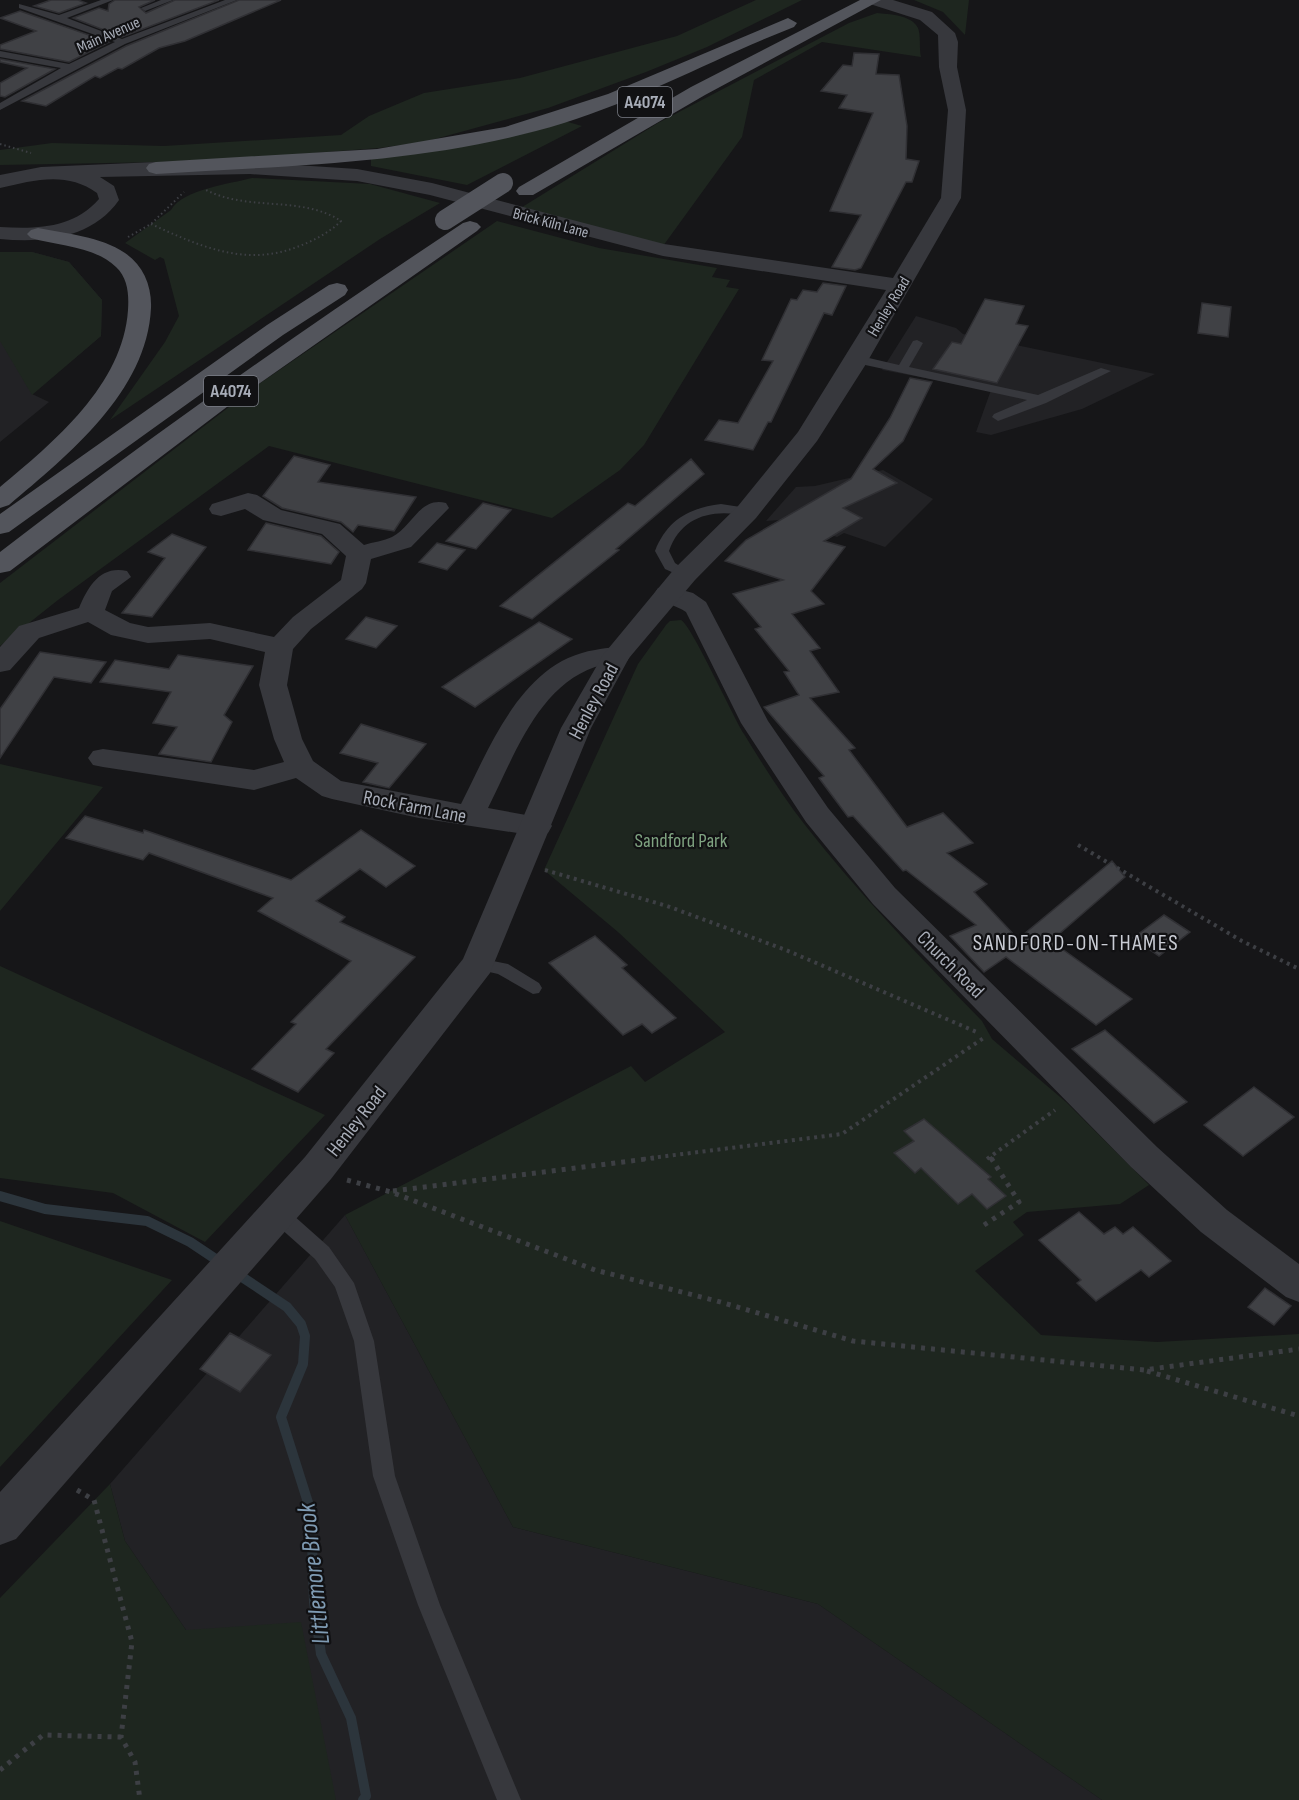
<svg xmlns="http://www.w3.org/2000/svg" width="1299" height="1800" font-family="'Sofia Sans Condensed',sans-serif">
<rect width="100%" height="100%" fill="#161618"/>
<!-- built -->
<path fill="#222225" d="M0,252H32L69,262L102,300L101,336L32,394L49,402L0,442Z
M916,316L956,328L963,334L1155,374L1082,409L991,435L976,432L991,390L882,370Z
M883,470L933,499L885,547L844,533L837,537L817,530L796,529L779,520L766,521L796,487L815,486Z
M345,1215L513,1527L818,1604L1102,1800H336L186,1630L125,1541L110,1484Z"/>
<!-- green -->
<path fill="#1e261f" d="M756,0H802L707,47L646,72L548,108L424,142L379,148L261,157L161,162L0,165V150L52,143L164,146L341,135L369,116L424,93L520,78L677,36Z
M914,0H969L965,35L943,12Z
M877,13C888,14 912,15 918,28C921,35 919,49 921,57L822,42L754,80L742,137L663,246L519,209L658,123L849,23Z
M561,120L582,126L467,185L371,166V159Z
M252,178L370,184L440,203L380,239L110,420L165,342L179,316L164,259L160,257L155,260L125,243L171,210C183,189 230,184 252,178Z
M497,221L599,248L717,268L712,277L730,280L726,287L739,289L644,445L620,470L552,518L269,446L58,600L0,646V583L259,384Z
M0,252H32L69,262L102,300L101,336L32,395L0,341Z
M681,620C692,626 732,715 744,734C763,765 783,797 805,825C859,894 920,957 982,1021L992,1039L1066,1102L1149,1185L1120,1204L1027,1212L1013,1222L1024,1235L975,1271L1041,1335L1157,1342L1299,1334V1800H1102L818,1604L513,1527L345,1215L631,1066L645,1082L725,1032L618,932L544,870L638,664L666,625L670,621Z
M0,764L103,787L0,911Z
M0,966L325,1115L205,1242L113,1193L0,1178Z
M0,1221L172,1280L0,1467Z
M110,1484L125,1541L186,1630L301,1622L336,1800H0V1598Z"/>
<g fill="none" stroke-linecap="round" stroke-linejoin="round">
<!-- stream -->
<path stroke="#2c353c" stroke-width="10" d="M0,1196L45,1209L147,1221L190,1242L223,1264
M236,1273L287,1307L301,1324L305,1336L303,1364L281,1417L311,1512L314,1602L321,1654L351,1718L366,1796L363,1800"/>
</g>
<!-- building -->
<path fill="#404145" stroke="#303034" stroke-width="1.5" d="M51,0H78L86,3L59,13L34,6Z
M115,0H155L139,7L146,13L175,0H219L122,37L73,18L99,8L108,11L109,4Z
M239,0H281L185,41L159,48L122,69L118,68L100,78L95,76L46,106L22,101L126,46Z
M20,11L109,42L69,62L0,49V45L36,31L0,18Z
M854,53L879,54L876,74L899,75L907,126L906,159L919,161L912,182H906L861,268L855,270L832,267L861,215L830,211L873,113L839,108L847,95L821,91L843,65L852,66Z
M0,59L55,69L5,97L0,96V83L27,68L0,62Z
M823,283L846,286L832,315L824,313L771,422H768L753,450L705,440L719,420L738,423L773,361L762,360L791,299L797,300L803,290L817,292Z
M985,299L1024,306L1016,324L1028,326L997,383L933,369L952,342L961,344Z
M1202,303L1231,307L1228,337L1198,333Z
M910,378L932,382L903,441L873,469L897,483L843,508L862,518L824,541L845,547L811,591L824,604L792,614L820,648L810,651L839,692L810,698L855,748L849,750L907,827L943,813L973,843L947,853L987,884L974,892L1018,939L1112,861L1125,877L1051,941L1132,999L1096,1025L1006,957L984,972L950,936L976,925L906,870L903,871L853,816L848,817L819,778L824,776L764,707L799,695L784,672L789,671L755,629L761,627L733,594L783,580L725,561L746,540L851,479L890,418Z
M294,456L330,465L318,482L416,497L394,531L358,525L353,532L341,522L282,508L263,496Z
M691,459L704,474L616,549L619,550L532,619L500,606L628,503L635,506Z
M483,503L511,510L476,549L446,541Z
M266,523L321,536L339,552L331,564L248,550Z
M172,534L206,547L152,617L122,613L165,558L148,552Z
M437,543L465,550L447,570L419,562Z
M366,617L397,626L376,648L346,639Z
M539,622L572,639L475,707L442,687Z
M40,652L106,662L91,683L54,677L0,758V709Z
M178,655L253,666L224,715L232,722L211,762L159,754L177,727L153,723L171,692L100,682L115,660L169,669Z
M361,724L426,744L389,788L363,782L378,763L340,753Z
M85,816L143,833L144,830L291,880L361,830L415,866L386,887L360,869L316,901L345,917L340,922L415,957L326,1049L334,1053L298,1092L252,1069L296,1024L291,1022L351,961L258,911L273,898L149,853L143,860L66,838Z
M1164,915L1190,932L1159,956L1133,938Z
M595,936L627,965L622,968L676,1018L652,1033L642,1024L623,1035L549,963Z
M1105,1030L1187,1102L1154,1123L1072,1049Z
M1254,1087L1294,1117L1243,1156L1204,1125Z
M924,1119L991,1177L988,1179L1006,1196L987,1209L972,1194L958,1204L921,1168L915,1173L894,1153L914,1141L904,1131Z
M1079,1212L1104,1234L1115,1227L1123,1234L1133,1227L1171,1261L1149,1277L1141,1270L1096,1301L1077,1283L1081,1280L1039,1240Z
M1265,1288L1291,1306L1274,1325L1248,1307Z
M230,1333L271,1355L240,1392L200,1369Z"/>
<g fill="none" stroke-linecap="round" stroke-linejoin="round">
<!-- path-far2 -->
<path stroke="#3d3f44" stroke-width="2" stroke-dasharray="1.5 3" stroke-linecap="butt" d="M0,144L31,153
M151,224C199,246 245,267 297,247C313,241 329,233 341,221C301,195 249,212 206,190
M128,237L151,224L184,192"/>
<!-- path-far1 -->
<path stroke="#3d3f44" stroke-width="4" stroke-dasharray="3 4.5" stroke-linecap="butt" d="M1078,845L1242,941L1299,969
M545,870L667,906L786,950L979,1033
M990,1157L991,1159
M643,1159L842,1134L985,1037
M987,1159L1055,1110"/>
<!-- path -->
<path stroke="#3d3f44" stroke-width="5" stroke-dasharray="4 6" stroke-linecap="butt" d="M347,1180L391,1192L595,1270L717,1301L853,1341L1144,1370L1299,1349
M393,1191L654,1158
M984,1225L1019,1202L991,1158
M1147,1371L1299,1416
M77,1490L94,1500L132,1642L121,1737L135,1762L140,1800
M0,1770L43,1735L121,1737"/>
<!-- service -->
<path fill="#37383d" fill-rule="evenodd" d="M101,0H113L67,18L122,39L225,0H237L125,44L0,110V103L61,68L0,57V51L69,64L115,42L19,8V4L59,15Z
M161,0H173L145,11L141,8Z
M917,340L923,343L909,367L1038,395L1101,368L1111,371L1046,403L998,421L992,417L994,414L1027,400L856,363L850,359L856,355L899,365L913,341Z
M721,504L747,508L754,512L747,516C713,508 681,516 669,551L675,563L692,574L685,578L665,569L655,551C667,520 689,508 721,504Z
M478,958L508,964L539,983L542,988L539,993L533,994L498,974L472,968L469,964L472,960Z
M277,1205L284,1207L329,1247L354,1283L374,1341L395,1476L440,1605L521,1800H497L418,1605L373,1476L354,1341L335,1287L315,1259L270,1219L267,1213L270,1207Z"/>
<!-- minor -->
<path fill="#37383d" fill-rule="evenodd" d="M248,493L257,495L281,510L340,524L364,545C373,542 384,541 392,537C412,527 420,496 446,503L449,508L411,547L371,559L366,583L362,589L311,629L293,649L287,685L302,739L313,761L341,781L461,804C490,747 522,661 595,650C606,648 615,646 627,649L631,655L627,661C616,664 605,664 595,667C537,687 513,759 488,808L548,819L552,826L548,833L537,836L419,818L332,799L322,796L296,778L254,790L103,767L93,765L88,758L93,751L103,749L254,770L284,762L274,739L259,685L265,652L210,639L148,643L111,635L88,622L39,638L10,670L0,672V647L19,626L79,608C88,587 100,565 127,571L131,577L112,591L105,610L130,623L148,627L210,623L274,637L293,617L341,580L346,556L322,534L263,520L245,509L221,516L212,514L209,509L212,504Z
M667,586L693,593L706,602L768,721L828,808L895,888L1157,1147L1227,1210L1299,1264V1302L1286,1297L1201,1232L1131,1167L873,904L806,822L741,723L686,612C676,605 660,603 654,594L658,588Z"/>
<!-- tertiary -->
<path fill="#37383d" fill-rule="evenodd" d="M868,0H893L932,12L955,33L958,42L957,67L966,110L961,198L866,364L817,441L756,518L695,580L629,658L591,728L490,973L331,1179L16,1539L0,1545V1492L305,1157L463,959L561,728L603,655L675,568L738,506L798,432L886,290L663,256L430,195L357,181L250,174L100,177L114,186L119,200C92,239 43,243 0,239V227C36,229 73,229 99,199L97,193C67,171 34,180 0,188V175L41,167L156,162H250L357,169L432,183L664,244L893,278L941,198L948,110L939,67L938,35L920,20L870,4Z"/>
<!-- primary -->
<path fill="#53555c" fill-rule="evenodd" d="M860,0H881L705,95L533,195H519L516,191L519,187L691,87Z
M788,18L797,23L794,27C717,57 644,98 564,123C430,164 294,165 156,174L149,172L146,168L149,164L156,162L377,149L505,127L608,94Z
M470,221L477,223L481,227L477,231L240,397L10,571L0,573V552C150,436 305,328 463,223Z
M38,228C67,234 100,236 125,253C143,265 152,286 151,308C147,392 68,455 9,505L0,508V487C54,442 123,385 128,310C129,295 128,278 116,267C94,246 59,246 31,238L27,234L31,230Z
M337,283L345,285L348,290L345,295L283,335L9,532L0,534V514L267,325L329,285Z"/>
<!-- primary-bridge -->
<path stroke="#53555c" stroke-width="20" d="M445,220L503,183"/>
</g>
<g text-anchor="middle" stroke-width="4.5" stroke-linejoin="round" paint-order="stroke">
<!-- far-street labels -->
<g font-size="16" fill="#a8adb8" stroke="#111113">
<text transform="translate(108 34) rotate(-24)" y="6">Main Avenue</text>
<text transform="translate(551 222) rotate(15)" y="6">Brick Kiln Lane</text>
<text transform="translate(888 306) rotate(-59)" y="6">Henley Road</text>
</g>
<!-- shield labels -->
<g fill="#111113" stroke="#7b7e86" stroke-width="1.5">
<rect x="618" y="87" width="54" height="30" rx="4.5"/>
<rect x="204" y="376" width="54" height="30" rx="4.5"/>
</g>
<g font-size="18" font-weight="bold" fill="#a8adb8">
<text x="645" y="108">A4074</text>
<text x="231" y="397">A4074</text>
</g>
<!-- street labels -->
<g font-size="20" fill="#a8adb8" stroke="#111113">
<text transform="translate(593 701) rotate(-62)" y="7">Henley Road</text>
<text transform="translate(415 806) rotate(11)" y="7">Rock Farm Lane</text>
<text transform="translate(951 964) rotate(45)" y="7">Church Road</text>
<text transform="translate(356 1121) rotate(-52)" y="7">Henley Road</text>
</g>
<!-- park labels -->
<g font-size="20" fill="#7fa381" stroke="#111113">
<text x="681" y="847">Sandford Park</text>
</g>
<!-- quarter labels -->
<g font-size="22" letter-spacing="1.5" fill="#c9ccd4" stroke="#111113">
<text x="1076" y="950">SANDFORD-ON-THAMES</text>
</g>
<!-- near-water labels -->
<g font-size="26" font-style="italic" fill="#7f9bb3" stroke="#111113">
<text transform="translate(313 1574) rotate(-96)" y="9">Littlemore Brook</text>
</g>
</g>
</svg>
